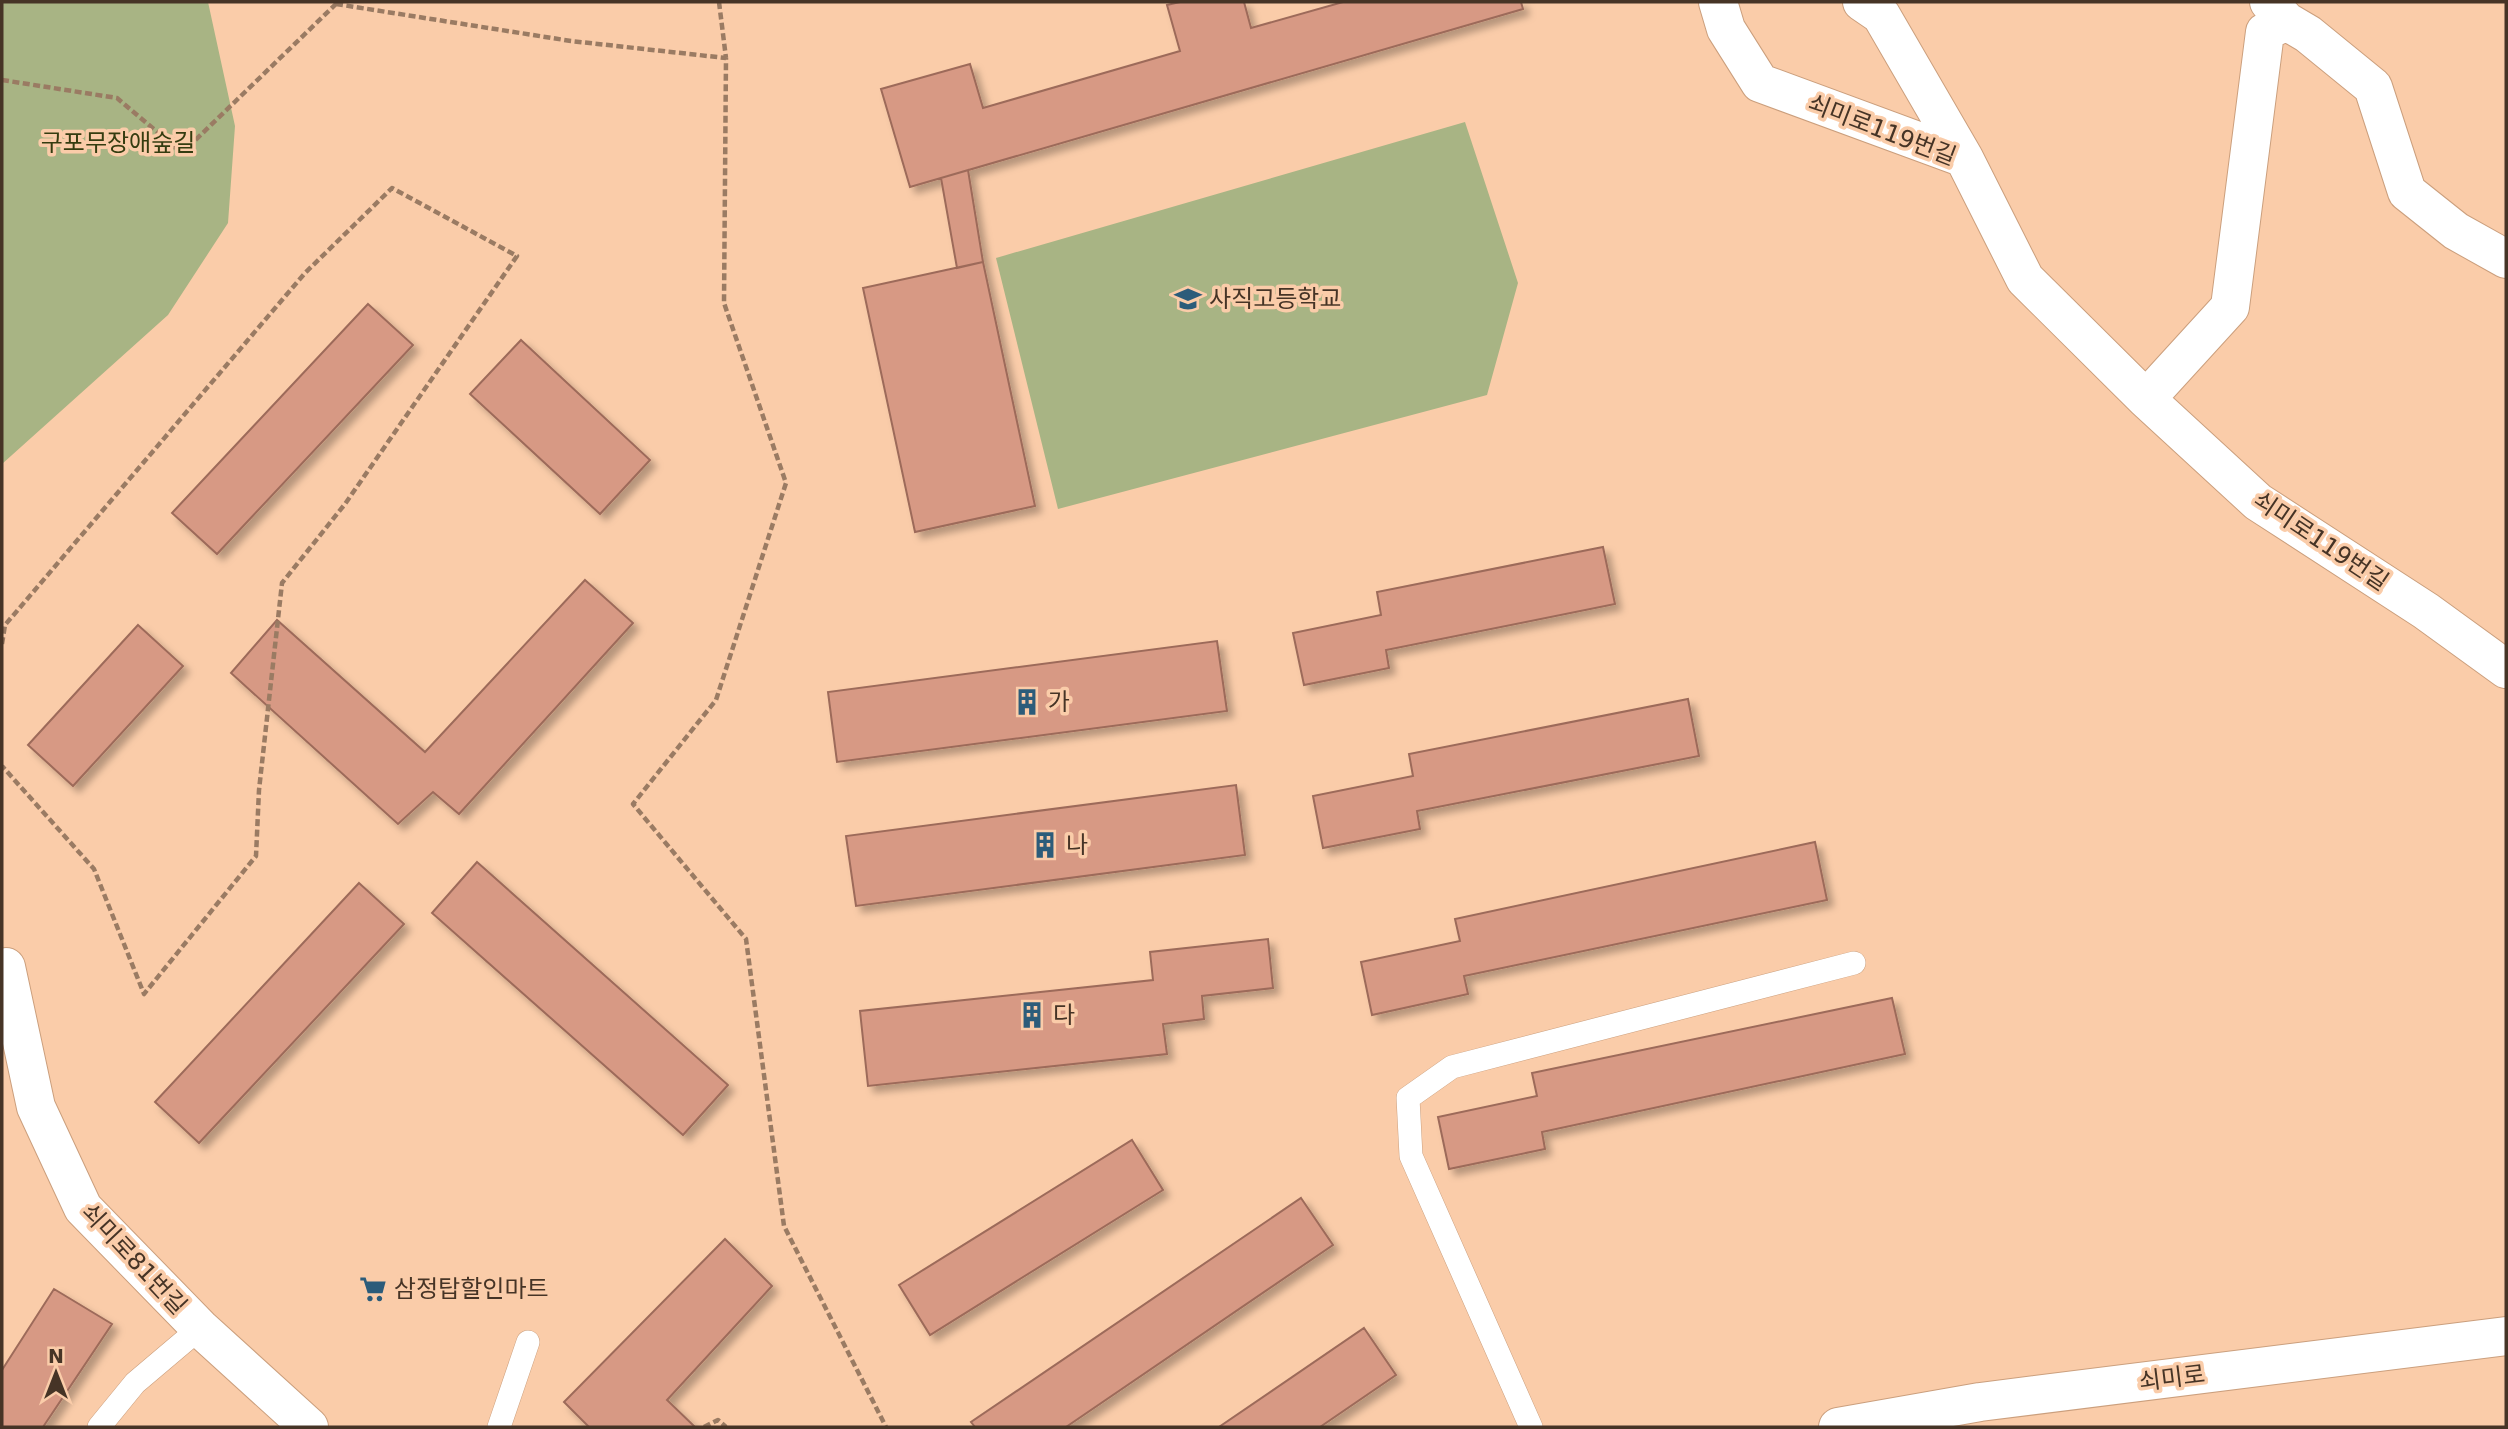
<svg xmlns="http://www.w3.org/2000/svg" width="2508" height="1429" font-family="'DejaVu Sans','Noto Sans KR',sans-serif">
<defs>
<filter id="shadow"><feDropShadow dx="6" dy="6" stdDeviation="3.5" flood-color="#0004"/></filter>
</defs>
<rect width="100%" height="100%" fill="#facca9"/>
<!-- green -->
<path fill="#a8b484" d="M2,2H208L235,126L228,223L168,315L2,464Z
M1465,122L1518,283L1487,395L1058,509L996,258Z"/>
<!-- building -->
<path fill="#d79984" stroke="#9d6b5a" stroke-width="2" filter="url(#shadow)" d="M1180,2H1244L1251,28L1343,2H1521L1523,9L910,187L881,89L970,64L983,108L1180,51L1167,5Z
M968,170L983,262L957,268L941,178Z
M983,262L1035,506L915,532L863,288Z
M368,304L413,345L217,554L172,513Z
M521,340L650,460L600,514L470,394Z
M1603,547L1615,604L1386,650L1389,668L1304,685L1293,633L1381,615L1377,592Z
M585,580L633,623L459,814L433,792L398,824L231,673L277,620L425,752Z
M138,625L183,666L73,786L28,745Z
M1217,641L1227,711L837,762L828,692Z
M1688,699L1699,756L1417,811L1420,829L1323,848L1313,796L1413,776L1409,754Z
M1236,785L1245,855L856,906L846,836Z
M1815,842L1827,900L1464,976L1468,994L1372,1015L1361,962L1460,941L1455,919Z
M477,862L728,1085L683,1135L432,913Z
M359,883L404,924L199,1143L155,1102Z
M1268,939L1273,988L1202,996L1204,1019L1163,1024L1167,1054L868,1086L860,1011L1153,980L1150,952Z
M1892,998L1905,1054L1542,1132L1545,1149L1449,1169L1438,1117L1537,1096L1532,1073Z
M1132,1140L1163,1190L930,1335L899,1285Z
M1301,1198L1333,1245L1066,1427H975L971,1422Z
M725,1239L772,1286L667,1400L695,1427H589L564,1402Z
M54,1289L112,1324L43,1427H2V1370Z
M1364,1328L1396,1375L1320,1427H1219Z"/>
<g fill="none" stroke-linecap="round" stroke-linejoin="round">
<defs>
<path id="lane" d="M99,1427L135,1383L200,1328
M499,1427L528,1342
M1531,1427L1411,1156L1408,1098L1452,1067L1854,963"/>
<path id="street" d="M1718,2L1726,29L1760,83L1964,158L2025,279L2146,399L2258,502L2426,611L2506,669
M1862,2L1881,15L1964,158
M2269,2L2286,21L2308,34L2373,87L2407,192L2456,231L2506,259
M2146,399L2230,307L2265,32L2286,21
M6,967L36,1107L83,1208L200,1328L309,1427"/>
<path id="secondary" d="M1838,1427L1980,1402L2506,1336"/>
</defs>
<!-- lane casing -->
<use href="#lane" stroke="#cb9f7d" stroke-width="24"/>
<!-- street casing -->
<use href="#street" stroke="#cb9f7d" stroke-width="40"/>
<!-- secondary casing -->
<use href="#secondary" stroke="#cb9f7d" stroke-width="40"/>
<!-- path -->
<path stroke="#9a7b63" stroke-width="4.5" stroke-dasharray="7 3.5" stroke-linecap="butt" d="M719,2L726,58
M336,4L571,41L726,58L724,303L786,483L716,700L633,804L746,939L784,1226L886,1427
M2,80L117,98L182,153L338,2
M2,644L5,625L305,273L392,188L517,256L345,504L282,583L259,790L256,856L144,994L94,869L2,766
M704,1427L718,1420L726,1427"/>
<!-- lane -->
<use href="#lane" stroke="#fff" stroke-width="23"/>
<!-- street -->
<use href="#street" stroke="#fff" stroke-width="38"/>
<!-- secondary -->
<use href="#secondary" stroke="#fff" stroke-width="38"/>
</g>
<!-- icons -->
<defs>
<symbol id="school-bare" viewBox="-9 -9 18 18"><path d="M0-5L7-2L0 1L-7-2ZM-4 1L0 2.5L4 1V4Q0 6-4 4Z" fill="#2c5c7a" stroke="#facca9" stroke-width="2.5" paint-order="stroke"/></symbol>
<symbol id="building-bare" viewBox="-9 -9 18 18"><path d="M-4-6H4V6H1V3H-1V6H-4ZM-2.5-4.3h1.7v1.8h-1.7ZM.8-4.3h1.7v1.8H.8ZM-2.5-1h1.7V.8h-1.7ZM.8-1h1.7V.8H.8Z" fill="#2c5c7a" stroke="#facca9" stroke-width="2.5" paint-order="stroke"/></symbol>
<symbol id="supermarket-bare" viewBox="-9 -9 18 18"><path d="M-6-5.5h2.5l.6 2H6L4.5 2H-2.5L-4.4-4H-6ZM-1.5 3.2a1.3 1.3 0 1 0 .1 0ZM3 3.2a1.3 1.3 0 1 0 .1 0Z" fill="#2c5c7a" stroke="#facca9" stroke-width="2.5" paint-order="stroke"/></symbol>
</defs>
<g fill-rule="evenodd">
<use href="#school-bare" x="1169" y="280" width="38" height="38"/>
<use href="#building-bare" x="1008" y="683" width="38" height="38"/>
<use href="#building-bare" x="1026" y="826" width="38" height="38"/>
<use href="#building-bare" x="1013" y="996" width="38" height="38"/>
<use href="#supermarket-bare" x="354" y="1270" width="38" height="38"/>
</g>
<g text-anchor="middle" stroke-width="7" stroke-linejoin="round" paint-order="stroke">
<!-- street labels -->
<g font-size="24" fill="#463426" stroke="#facca9">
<text transform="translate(1882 130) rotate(21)" y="8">쇠미로119번길</text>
<text transform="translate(2321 541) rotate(34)" y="8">쇠미로119번길</text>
<text transform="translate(134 1259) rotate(47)" y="8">쇠미로81번길</text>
<text transform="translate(2172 1378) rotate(-7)" y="8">쇠미로</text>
</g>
<!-- park labels -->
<g font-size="24" fill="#343c10" stroke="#facca9">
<text x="118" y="151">구포무장애숲길</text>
</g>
<!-- poi labels -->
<g font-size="24" fill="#463426" stroke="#facca9" text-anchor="start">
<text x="1209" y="307">사직고등학교</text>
<text x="1048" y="710">가</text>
<text x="1066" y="853">나</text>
<text x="1053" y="1023">다</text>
<text x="394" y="1297">삼정탑할인마트</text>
</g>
</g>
<!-- border -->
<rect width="2508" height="1429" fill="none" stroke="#463426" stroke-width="7"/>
<!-- north arrow -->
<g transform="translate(56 1373)" stroke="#facca9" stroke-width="5" paint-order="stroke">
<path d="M0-5L12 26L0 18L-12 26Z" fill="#463426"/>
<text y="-10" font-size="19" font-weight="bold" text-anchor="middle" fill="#463426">N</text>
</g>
</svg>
